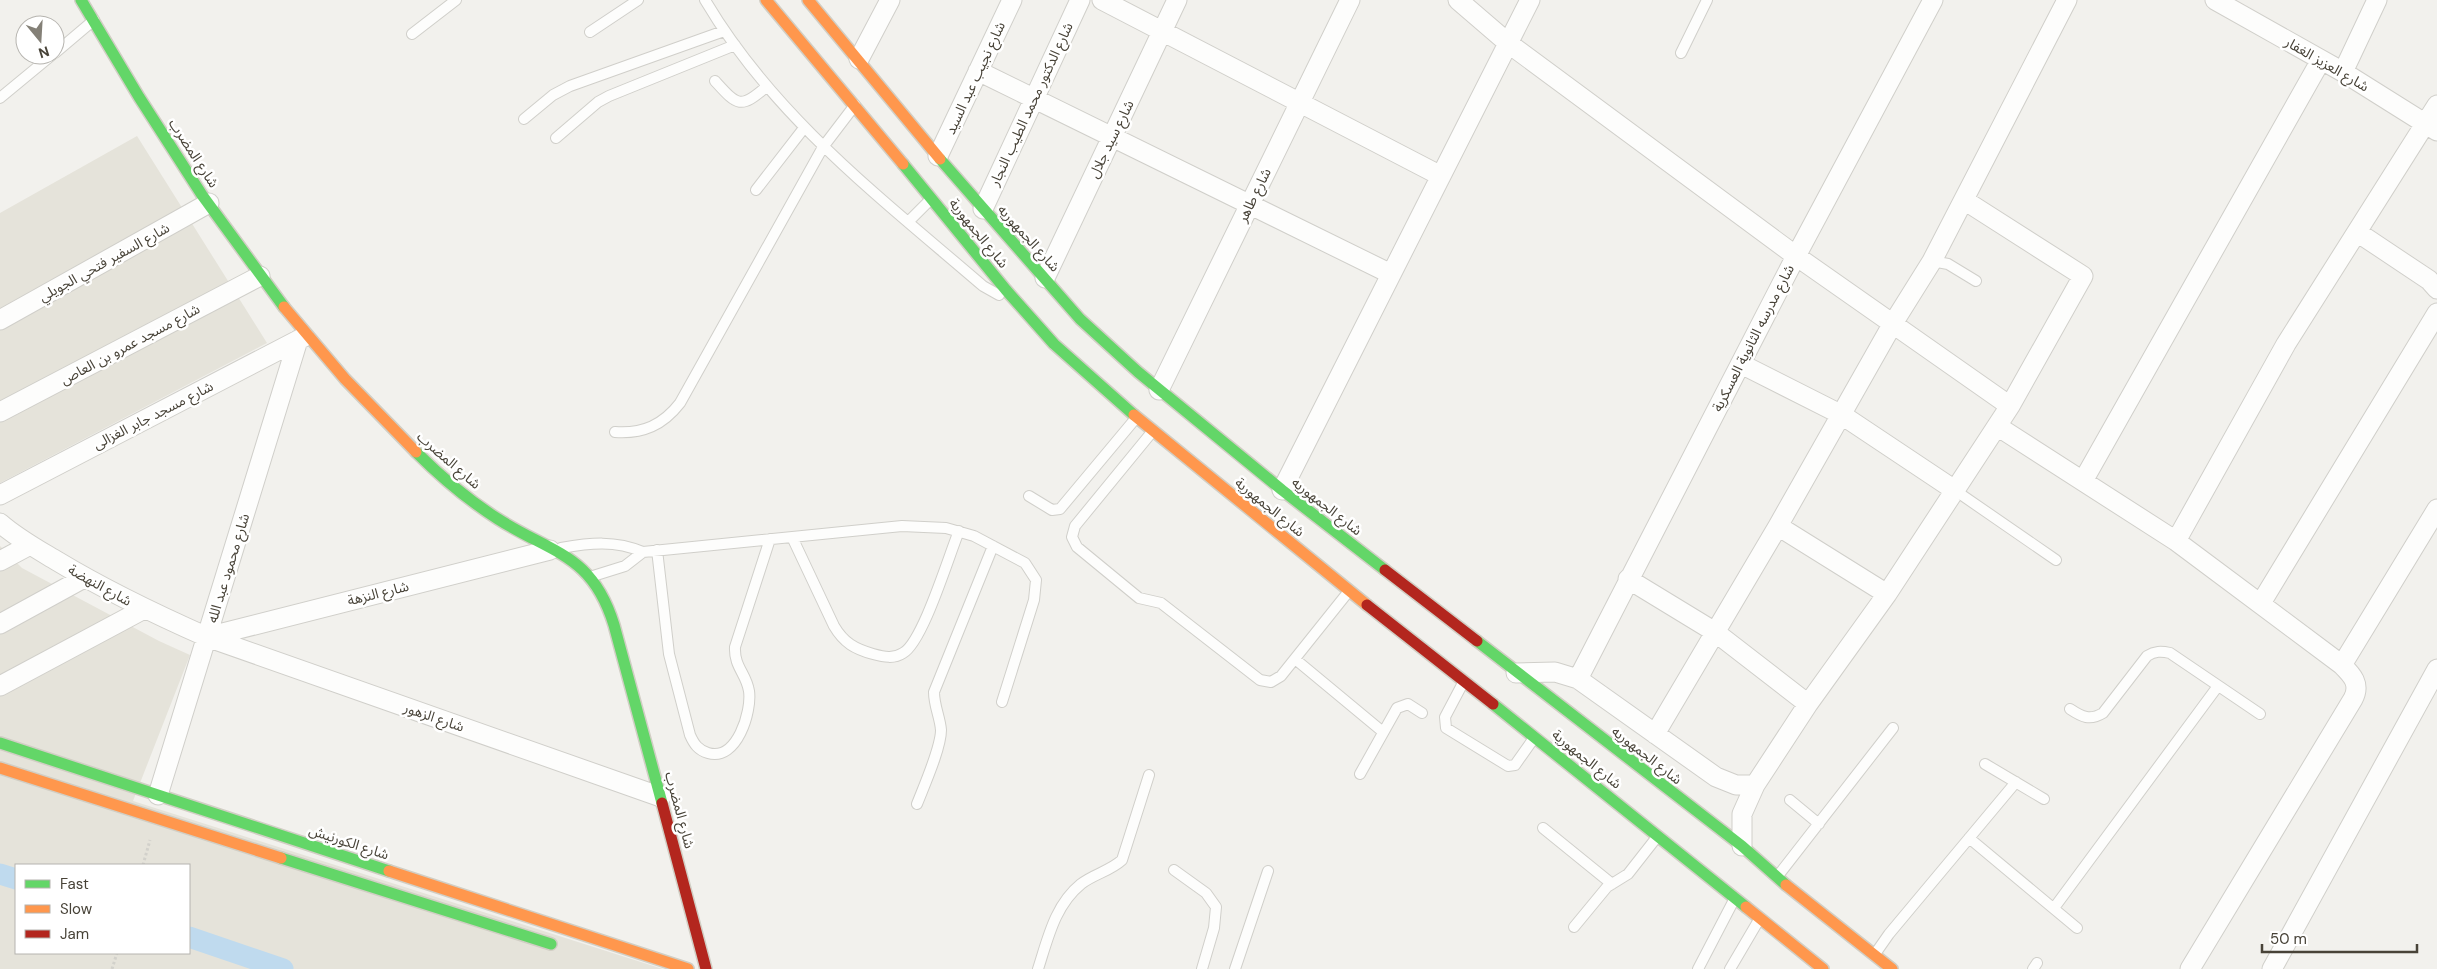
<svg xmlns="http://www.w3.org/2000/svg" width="2437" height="969" font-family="'DM Sans','Noto Sans Arabic',sans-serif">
<rect width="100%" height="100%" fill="#f2f1ed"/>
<!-- residential -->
<path fill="#e5e3da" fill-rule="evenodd" d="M137,136L267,343L0,483V213Z
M0,546L22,568L159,641L190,655L133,801L663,969H0ZM16,865H189V953H16Z"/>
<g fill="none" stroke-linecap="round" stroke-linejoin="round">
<!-- canal -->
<path stroke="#bfdaee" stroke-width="21" d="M0,874L16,879
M189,937L283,969"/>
<defs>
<path id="lane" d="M705,0C774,117 882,199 983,286L999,295
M590,32L638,0
M412,34L456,0
M55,53L94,20
M1681,53L1707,0
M715,81C737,105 740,110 766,87
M0,98L52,55
M524,119L553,95L570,86L724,31
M556,138L598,102L609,96L735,45
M756,190L804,128
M909,221L931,199
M1932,261L1948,264L1976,281
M615,432C643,434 663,425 680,403L823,147L855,105
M1152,432L1075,526L1072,537L1077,547L1139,598L1161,603L1260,680L1271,682L1281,676L1349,591
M1956,491L2056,560
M1029,496L1052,510L1060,509L1136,418
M792,537L834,626C844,643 855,649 873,654C884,657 894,659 903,653C923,642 949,555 959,531
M561,548C590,543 615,540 643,552L902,526L946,528L974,536L1025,563L1036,580L1034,600L1002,702
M657,550L669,654L690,735C694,744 698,750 708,753C737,762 752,711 749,691C746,673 734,667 735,647L770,539
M593,576L625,566L643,552
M1295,659L1383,732
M1464,681L1445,717L1446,728L1508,766L1515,765L1534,738
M2070,709C2082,717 2090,721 2103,713L2147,656C2155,651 2161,651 2170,653L2260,714
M1985,764L2044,799
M1360,774L1397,708L1408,704L1422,713
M1790,800L1819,824
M917,804C924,786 941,748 941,730C940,717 934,706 934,692L993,546
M1543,828L1612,884
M1969,838L2077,928
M1174,870L1206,893L1216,907L1214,928L1202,969
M1777,877L1893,728
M2054,908L2218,686
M1574,927L1607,887L1628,874L1657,837
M1875,954L1889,934L2016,782
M1038,969C1048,938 1055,905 1081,884C1094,874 1110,871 1122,860L1149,775
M1235,969L1268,871
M1698,969L1735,898
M1730,969L1760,918
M2033,969L2037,963"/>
<path id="street" d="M1102,0L1441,176
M1458,0L1508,43L1796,256L2010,406L1887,594L1808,704L1755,785L1742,814V846
M2215,0L2343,72L2437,131
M859,59L890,0
M978,71L1391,274
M2343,72L2377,0
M938,156L1012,0
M1964,200L2083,276L2010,406
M983,209L1080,0
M2357,232L2429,280L2437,289
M1045,278L1177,0
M0,320L209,203
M1741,364L1842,415L1956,491
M1159,390L1350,0
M0,412L260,276
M1997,426L2176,541L2342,665C2352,675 2361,684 2353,699L2190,969
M2083,481L2321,60
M1282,490L1530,0
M0,495L304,337
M0,523C17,538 37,549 57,561C105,590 155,614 207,637L661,797
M1778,526L1887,594
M2176,541L2286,344L2437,105
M0,561L30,545
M1628,579L1715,632L1808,704
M2261,603L2437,313
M0,624L84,578
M207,637L550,550
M2342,665L2437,509
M1516,673L1555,672L1578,679L1716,777L1736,785H1755
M1578,679L1796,256L1933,0
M0,686L144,609
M1655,734L1778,526L1892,325L1932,261L2067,0
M158,795L298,340
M2272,969L2437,669"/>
<path id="fast" d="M81,0L139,97L202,195L284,307
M940,159L1080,319L1138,372L1282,490L1385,570
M903,164L1006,290L1054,344L1134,415
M416,452C441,477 468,500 498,519C553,554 592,554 614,625L662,803
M1477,641L1742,846L1786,885
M1493,704L1746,907
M0,743L389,871
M281,858L551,944"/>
<path id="slow" d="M766,0L903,164
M808,0L940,159
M284,307L345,379L416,452
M1134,415L1367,605
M0,768L281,858
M389,871L688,969
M1786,885L1892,969
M1746,907L1823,969"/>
<path id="jam" d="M1385,570L1477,641
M1367,605L1493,704
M662,803L706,969"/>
</defs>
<!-- lane casing -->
<use href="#lane" stroke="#d0cfca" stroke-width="12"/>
<!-- street casing -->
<use href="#street" stroke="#d0cfca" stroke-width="21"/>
<!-- fast casing -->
<use href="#fast" stroke="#d1cec4" stroke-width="14"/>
<!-- slow casing -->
<use href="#slow" stroke="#d1cec4" stroke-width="14"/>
<!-- jam casing -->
<use href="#jam" stroke="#d1cec4" stroke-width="14"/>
<!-- path -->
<path stroke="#d2d1cb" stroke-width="3" stroke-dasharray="2.5 2.5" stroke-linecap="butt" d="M143,865L150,840
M112,969L117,953"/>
<!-- lane -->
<use href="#lane" stroke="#fdfdfc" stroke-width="10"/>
<!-- street -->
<use href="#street" stroke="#fdfdfc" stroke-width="19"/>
<!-- fast -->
<use href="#fast" stroke="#63d668" stroke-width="11"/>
<!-- slow -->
<use href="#slow" stroke="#ff974d" stroke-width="11"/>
<!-- jam -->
<use href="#jam" stroke="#b3261e" stroke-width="11"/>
</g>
<g text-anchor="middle" stroke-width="5" stroke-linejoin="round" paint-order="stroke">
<!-- street labels -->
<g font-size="14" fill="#484338" stroke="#fff">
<text transform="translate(2327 64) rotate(30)" y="5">شارع العزيز الغفار</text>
<text transform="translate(975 78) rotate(-65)" y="5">شارع نجيب عبد السيد</text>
<text transform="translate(1031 104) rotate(-65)" y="5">شارع الدكتور محمد الطيب النجار</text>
<text transform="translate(1111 139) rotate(-64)" y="5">شارع سيد جلال</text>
<text transform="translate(194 153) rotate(57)" y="5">شارع المضرب</text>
<text transform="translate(1254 195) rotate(-64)" y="5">شارع طاهر</text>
<text transform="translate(979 233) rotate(51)" y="5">شارع الجمهورية</text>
<text transform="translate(1029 238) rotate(48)" y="5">شارع الجمهوريه</text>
<text transform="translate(104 262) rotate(-29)" y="5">شارع السفير فتحي الجويلي</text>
<text transform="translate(1753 338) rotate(-63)" y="5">شارع مدرسه الثانوية العسكرية</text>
<text transform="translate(130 344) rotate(-28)" y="5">شارع مسجد عمرو بن العاص</text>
<text transform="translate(153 415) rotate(-27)" y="5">شارع مسجد جابر الغزالى</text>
<text transform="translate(449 460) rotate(41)" y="5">شارع المضرب</text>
<text transform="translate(1327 506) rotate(38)" y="5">شارع الجمهوريه</text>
<text transform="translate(1270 507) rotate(39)" y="5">شارع الجمهورية</text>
<text transform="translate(228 568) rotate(-73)" y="5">شارع محمود عبد الله</text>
<text transform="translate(100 585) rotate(29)" y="5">شارع النهضة</text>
<text transform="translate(378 593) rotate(-14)" y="5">شارع النزهة</text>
<text transform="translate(434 717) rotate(19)" y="5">شارع الزهور</text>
<text transform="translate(1647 755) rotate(38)" y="5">شارع الجمهوريه</text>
<text transform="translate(1587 759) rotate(39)" y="5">شارع الجمهورية</text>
<text transform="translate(680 810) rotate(75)" y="5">شارع المضرب</text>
<text transform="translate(349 842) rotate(18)" y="5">شارع الكورنيش</text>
</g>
</g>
<!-- legend -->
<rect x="15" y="864" width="175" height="90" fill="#ffffff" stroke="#b6b4af"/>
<rect x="25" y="880" width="25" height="8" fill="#63d668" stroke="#b6b4af"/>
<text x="60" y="889" font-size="15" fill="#484338">Fast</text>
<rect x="25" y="905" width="25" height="8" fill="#ff974d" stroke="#b6b4af"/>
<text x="60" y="914" font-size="15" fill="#484338">Slow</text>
<rect x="25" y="930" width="25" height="8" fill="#b3261e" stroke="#b6b4af"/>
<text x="60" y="939" font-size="15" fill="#484338">Jam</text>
<!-- north arrow -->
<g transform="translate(40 40) rotate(162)"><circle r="24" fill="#ffffff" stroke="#b6b4af"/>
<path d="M0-4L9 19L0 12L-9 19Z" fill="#848077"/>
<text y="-8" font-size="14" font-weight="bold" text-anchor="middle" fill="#484338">N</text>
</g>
<!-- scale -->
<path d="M2262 944v8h155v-8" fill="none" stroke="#484338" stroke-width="2.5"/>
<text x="2270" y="944" font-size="15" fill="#484338" stroke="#ffffff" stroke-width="4" paint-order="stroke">50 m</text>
</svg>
